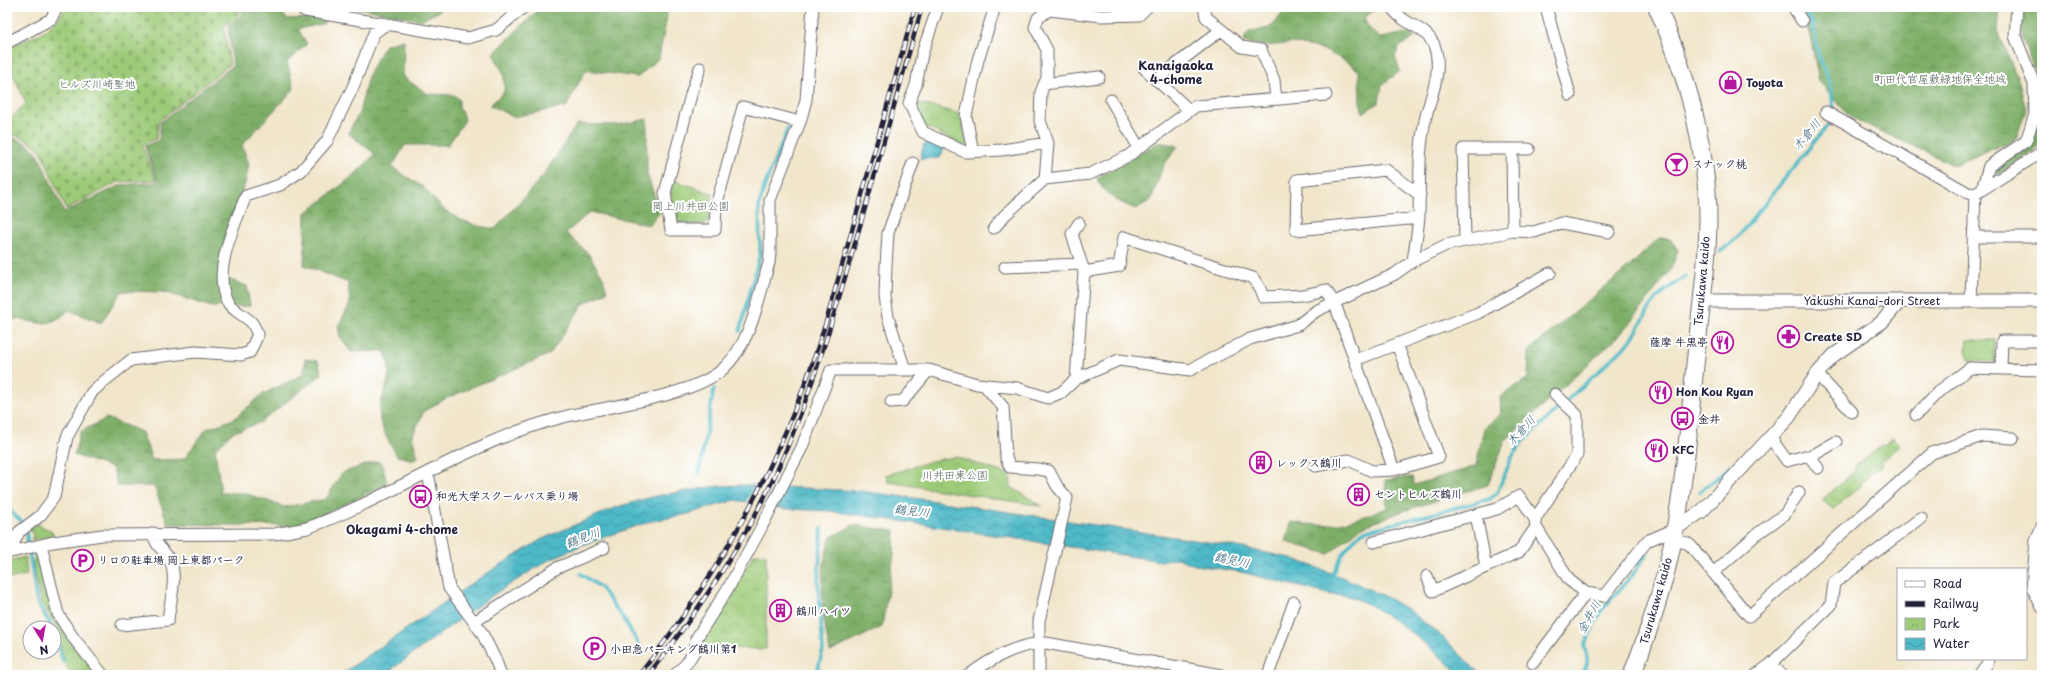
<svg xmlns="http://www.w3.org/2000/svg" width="2049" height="682" font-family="'Playpen Sans','Klee One',sans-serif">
<defs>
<pattern id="grass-dots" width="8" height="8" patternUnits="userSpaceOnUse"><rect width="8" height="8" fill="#9dcb78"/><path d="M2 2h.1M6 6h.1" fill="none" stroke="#87ae69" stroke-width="1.8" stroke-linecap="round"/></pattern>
<pattern id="forest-crowns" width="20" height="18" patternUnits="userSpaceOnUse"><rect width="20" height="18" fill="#7eaf68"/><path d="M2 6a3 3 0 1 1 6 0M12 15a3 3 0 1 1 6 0" fill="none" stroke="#678e57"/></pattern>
<pattern id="cemetery-stones" width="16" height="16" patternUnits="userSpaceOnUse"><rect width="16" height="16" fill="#9dcb78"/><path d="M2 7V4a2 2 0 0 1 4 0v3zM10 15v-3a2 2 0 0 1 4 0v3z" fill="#87ae69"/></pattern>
<pattern id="park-crowns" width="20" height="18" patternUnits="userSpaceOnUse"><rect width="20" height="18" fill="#9dcb78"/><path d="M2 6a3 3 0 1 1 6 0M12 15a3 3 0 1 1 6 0" fill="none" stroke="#87ae69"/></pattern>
<pattern id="water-waves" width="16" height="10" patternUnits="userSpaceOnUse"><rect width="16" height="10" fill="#4db9c7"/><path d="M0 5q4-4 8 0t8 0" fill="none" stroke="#4096a3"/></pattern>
</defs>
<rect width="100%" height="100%" fill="#fff"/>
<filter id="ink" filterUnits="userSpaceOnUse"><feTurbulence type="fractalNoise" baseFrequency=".025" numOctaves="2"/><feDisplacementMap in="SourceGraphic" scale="8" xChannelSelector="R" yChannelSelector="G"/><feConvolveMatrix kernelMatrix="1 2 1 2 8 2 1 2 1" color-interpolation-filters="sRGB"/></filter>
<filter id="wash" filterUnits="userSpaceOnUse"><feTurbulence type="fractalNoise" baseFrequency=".012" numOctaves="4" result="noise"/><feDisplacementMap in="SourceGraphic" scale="16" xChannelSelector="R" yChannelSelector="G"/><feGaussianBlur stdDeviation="0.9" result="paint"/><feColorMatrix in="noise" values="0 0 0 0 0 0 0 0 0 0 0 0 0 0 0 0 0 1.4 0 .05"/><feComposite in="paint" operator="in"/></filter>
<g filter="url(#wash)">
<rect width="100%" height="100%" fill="#f1e6cb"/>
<!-- grass -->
<path fill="url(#grass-dots)" stroke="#60765a" d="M37,524L51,531L54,536L31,540L33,537L32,531L29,529Z
M35,555L39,558L54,615L68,639L97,675H72L64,661L56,625L41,603L33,564Z
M25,557L27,575L7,579V561Z"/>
<!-- forest -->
<path fill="url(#forest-crowns)" stroke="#506852" d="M244,7H277L287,19L307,18L321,7H334L323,24L298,29L307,44L287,62L294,89L242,145L249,164L245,184L230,224L220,276L247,286L250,306L212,307L164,292L122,291L101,323L69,310C45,333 34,319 7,318V135L26,143L37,152L64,212L121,185L158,182L145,146L159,140L161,122L233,65L228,27L238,21Z
M353,7H442L438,12L420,20Z
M541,7H667V17L659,58L638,77L586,70L566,107L513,117L490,105L504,92V74L493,54Z
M1287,7H1378L1364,18L1368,27L1380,38L1413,32L1414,38L1399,47L1395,57L1400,71L1382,85L1379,102L1363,113L1360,102L1359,71L1349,63L1322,49L1293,43L1267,46L1244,42C1246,25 1259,33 1270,27C1276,24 1282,13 1287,7Z
M1801,7H2000L1998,31L2019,82L2026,110L2016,139L1954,165L1850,117L1819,81L1810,36Z
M2023,7H2042V98L2039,83L2022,38Z
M404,40L403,77L428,94L454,95L459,99V107L465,120L448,145H405L392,167L424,188L443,209L459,219L478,226L495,229L544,175L577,124L618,125L647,119V174L660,212L649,225L590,212L566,233L588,253L603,277L607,292L583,304L550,354L447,398L424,411L412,437L418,457L414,460L397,456C391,445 382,431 380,420C376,393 399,382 384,351L351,352L340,337L338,326L350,304L348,283L304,265L306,213L353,176L375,154L348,133L359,113L369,73L385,45Z
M2042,101V141L2032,153L1997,175V167L2030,144L2040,115Z
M1159,142L1178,146L1163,166L1151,200L1136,209C1120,203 1103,195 1097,178Z
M1659,238L1670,239L1678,250L1670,271L1623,332L1505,441L1488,485L1403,511L1360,528L1329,554L1286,542L1291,522C1333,529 1348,522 1387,508L1385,480L1412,477L1414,485L1476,466L1484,428L1501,414L1500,397L1528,378L1529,350L1630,266Z
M305,359L318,361L322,374L261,422L232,433L215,449L221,493H245L285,507L326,499L342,473L377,461L382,464L387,484L316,518L293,526L168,524L154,486H117L113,468L74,455L80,432L107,418L142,432L152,460L184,459L206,429L234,419L263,394L304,374Z
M854,525L895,531L894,554L882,627L830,652C822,615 817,574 831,537Z"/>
<!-- cemetery -->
<path fill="url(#cemetery-stones)" stroke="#60765a" d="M65,7H241L236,20L224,26L230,64L159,121L156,139L142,145L156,180L118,182L66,209L40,149L25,139L7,132V122L26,103L7,61V48C28,38 57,31 65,7Z"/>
<!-- park -->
<path fill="url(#park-crowns)" stroke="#60765a" d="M915,102L960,114L967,145L964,146L925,126L915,104Z
M674,180L713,194L710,205L709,222L703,225L678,223C670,210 668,195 674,180Z
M1967,340H1995L1994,362L1970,361L1966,351Z
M1893,438L1900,445L1880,462L1882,465L1860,483L1862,485L1833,509L1822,500L1855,471L1856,465Z
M956,457L1010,475L1011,487L1042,506L888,482L886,475L935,460Z
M754,554H766V649L703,648L700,641L734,589Z"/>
<!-- water -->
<path fill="url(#water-waves)" stroke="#386e81" d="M931,142L944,149L940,158L920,159L924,144Z
M746,485L859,491L929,500L1228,545L1291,558L1347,579L1390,599L1410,611L1446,640L1481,675H1460C1435,650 1382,606 1348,596C1343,595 1337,595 1332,595L1241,572L1195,565L1177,558L1161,561L941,527L830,511L787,509L735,500L688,514L648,522L582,545L547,561L493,595L384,675H340L481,577L542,539L614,508L655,496L718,486Z"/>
<!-- pier -->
<path fill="#f1e6cb" d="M756,484L775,485L764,507L746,503Z"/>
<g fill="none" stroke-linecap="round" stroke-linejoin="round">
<!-- stream -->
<path stroke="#4db9c7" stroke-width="3.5" d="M1720,252L1737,238L1832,120L1834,109L1830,84L1818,54L1813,24L1802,7
M740,331L760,254L759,205L765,185L788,128
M699,473L714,389
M1700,492C1712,481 1725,473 1736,461
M7,508L21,521
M26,531L37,603L53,628
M581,574L600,587L625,621L644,654
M1332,577C1340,557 1347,543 1365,531L1490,499L1497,493L1512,457L1522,442L1627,345C1638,332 1643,318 1652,305C1661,292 1673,285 1686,276
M54,632L63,662
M816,675L823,650L818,582L822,529
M1579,675C1590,667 1588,657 1584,646L1600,612L1633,574L1647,554"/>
</g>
</g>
<g filter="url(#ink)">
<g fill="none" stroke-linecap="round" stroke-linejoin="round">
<defs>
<path id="minor" d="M300,7L305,11L386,24
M938,7L922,54L916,85L909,103L923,132L965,152L1002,150L1048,143
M1204,7L1206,17L1242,47L1261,50L1274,80L1276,99
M1392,7C1402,25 1426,26 1434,45C1443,69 1432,93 1426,116C1418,149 1420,182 1419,216C1418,231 1415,246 1413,261
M1546,7L1570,95
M1793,7L1802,21
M7,43L51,19L57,7
M700,68L692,91L665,193L671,230H715L716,206L743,107L800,122
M1144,68L1189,110
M1156,80L1221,30
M1044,84L1099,77
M1111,100L1139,148
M1826,112L1968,193L1975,194
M1512,149H1529
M973,152L966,116L978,60L995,7
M1045,179L1048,143L1040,121L1041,92L1047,78V50L1035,27L1038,18L1049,10L1102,16L1139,15L1147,7
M1982,189L1989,166L2026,141L2035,114L2034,84L2015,36L2017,7
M1419,218L1296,230L1297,180L1386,170L1420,195
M994,228L1005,215L1045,179L1090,174L1128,156L1196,106L1326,95
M1973,237H2042
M1465,239L1463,149H1512L1513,231
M1005,267L1082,264
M1084,272L1119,266L1124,237L1253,278L1260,289L1263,297L1303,295L1326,290L1335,304L1394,470
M1971,301L1975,194L2042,152
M1355,360L1478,313L1550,273
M2001,368L2002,341H2042
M905,370L888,317L885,297L886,266L888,233L913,163
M1817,374L1852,412
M1076,379L1084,272L1072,234L1079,223
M985,386L1003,407L1006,458L1010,467L1038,469L1049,471L1057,486L1067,498L1039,621V675
M891,402L903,401L929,370
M1916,415L1938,392L1970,368L2042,370
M1770,437L1787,461L1805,456L1810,457L1836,442
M1810,457L1818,468
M1315,466L1349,460L1372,471L1394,470L1439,457L1397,344
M428,473L449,588L482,633L496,661L501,675
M1476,515L1486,567
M2042,526L2036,540L2032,587L2042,607
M1536,527L1569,580L1586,593L1604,596L1647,541L1675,529
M1673,540L1687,543L1691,546L1749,616L1932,453L1982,436L2013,438
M1374,542L1497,509L1519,496L1535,519
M41,545L58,614L72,636L103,675
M15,551L14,542L19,532L40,516L54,497L67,437L92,392L103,382L131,360L195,352L241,355L250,352L258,334C256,331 254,326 252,323C245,315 232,311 227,301C212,272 235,223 246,196L280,185L301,171L327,141L353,87L374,33L386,24L468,38L496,30L524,7
M7,553L53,542L102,535L275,534L307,528C392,497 468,443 556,419C599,407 691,398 723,369C752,342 758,299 769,263L770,253V200L800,122L806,100L813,7
M1713,573L1757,534L1785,514L1799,492
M1427,576L1433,591L1519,552L1536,527L1535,519L1577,455V415L1555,394
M474,622L557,568L604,548
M122,625L168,620C170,603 177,579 171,563C167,551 154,547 154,533
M1533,663L1586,593
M1771,664L1782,675
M675,675L687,663L694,652L696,639L730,585L761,528L802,447L831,370H929L977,384L1017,388L1048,398L1062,392L1076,379L1119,360L1190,370L1250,339L1298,325L1316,311L1395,274L1413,261L1446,245L1513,231L1534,232L1561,223L1609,232
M969,675C992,658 1017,644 1046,643L1222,675
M1268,675L1294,602
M1756,675L1771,664L1831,605L1834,583L1921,518
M1979,675L1987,664L1988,659"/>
<path id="tertiary" d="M1701,301H2042
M1675,529L1702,511L1789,417L1817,374L1834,355L1882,322L1900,301"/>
<path id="primary" d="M1632,675C1649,631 1664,587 1673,540C1686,476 1690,411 1697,346C1702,296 1711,242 1707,192C1701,127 1684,66 1657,7"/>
</defs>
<!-- minor casing -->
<use href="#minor" stroke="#6a676d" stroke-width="13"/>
<!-- tertiary casing -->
<use href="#tertiary" stroke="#6a676d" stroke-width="15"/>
<!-- primary casing -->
<use href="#primary" stroke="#6a676d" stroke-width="19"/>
<!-- minor -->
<use href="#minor" stroke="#fff" stroke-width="11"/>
<!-- tertiary -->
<use href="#tertiary" stroke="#fff" stroke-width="13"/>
<!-- primary -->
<use href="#primary" stroke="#fff" stroke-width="17"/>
<defs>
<path id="rail" d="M639,675C725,567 785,454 826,322L915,7
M648,675C694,617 736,555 769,488C806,411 830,329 854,247C877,167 900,87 922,7"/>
</defs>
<!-- rail casing -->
<use href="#rail" stroke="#22223b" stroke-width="4.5"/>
<!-- rail -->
<use href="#rail" stroke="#fff" stroke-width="3" stroke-dasharray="9" stroke-linecap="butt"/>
</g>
</g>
<!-- icons -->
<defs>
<symbol id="shop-ring" viewBox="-11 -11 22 22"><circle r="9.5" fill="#fff" stroke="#b5179e" stroke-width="1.5"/><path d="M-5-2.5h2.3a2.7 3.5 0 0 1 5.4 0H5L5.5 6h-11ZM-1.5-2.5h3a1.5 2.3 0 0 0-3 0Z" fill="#b5179e"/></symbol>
<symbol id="bar-ring" viewBox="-11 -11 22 22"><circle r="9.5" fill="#fff" stroke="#b5179e" stroke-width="1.5"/><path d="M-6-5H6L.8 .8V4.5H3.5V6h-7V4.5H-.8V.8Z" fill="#b5179e"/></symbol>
<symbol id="pharmacy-ring" viewBox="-11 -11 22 22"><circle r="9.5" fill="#fff" stroke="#b5179e" stroke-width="1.5"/><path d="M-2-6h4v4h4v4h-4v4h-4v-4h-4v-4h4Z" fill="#b5179e"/></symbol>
<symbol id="restaurant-ring" viewBox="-11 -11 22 22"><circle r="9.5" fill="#fff" stroke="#b5179e" stroke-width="1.5"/><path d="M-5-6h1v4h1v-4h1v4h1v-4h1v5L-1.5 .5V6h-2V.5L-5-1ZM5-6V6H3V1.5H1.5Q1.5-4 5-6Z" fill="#b5179e"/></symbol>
<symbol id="bus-ring" viewBox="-11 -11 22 22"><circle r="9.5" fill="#fff" stroke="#b5179e" stroke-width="1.5"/><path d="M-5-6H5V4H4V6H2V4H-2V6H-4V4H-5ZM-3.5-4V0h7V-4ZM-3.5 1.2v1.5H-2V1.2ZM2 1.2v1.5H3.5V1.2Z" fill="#b5179e"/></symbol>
<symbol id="building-ring" viewBox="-11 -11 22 22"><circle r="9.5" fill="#fff" stroke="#b5179e" stroke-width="1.5"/><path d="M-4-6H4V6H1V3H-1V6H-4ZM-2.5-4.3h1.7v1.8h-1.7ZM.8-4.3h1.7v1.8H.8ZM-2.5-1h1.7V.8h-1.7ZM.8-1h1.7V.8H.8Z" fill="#b5179e"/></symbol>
<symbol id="parking-ring" viewBox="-11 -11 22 22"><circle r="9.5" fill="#fff" stroke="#b5179e" stroke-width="1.5"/><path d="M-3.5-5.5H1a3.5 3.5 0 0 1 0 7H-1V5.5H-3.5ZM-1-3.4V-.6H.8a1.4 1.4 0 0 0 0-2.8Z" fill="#b5179e"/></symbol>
</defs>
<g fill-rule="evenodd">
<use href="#shop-ring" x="1718" y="70" width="25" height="25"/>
<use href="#bar-ring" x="1664" y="152" width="25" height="25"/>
<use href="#pharmacy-ring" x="1776" y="324" width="25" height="25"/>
<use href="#restaurant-ring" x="1710" y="330" width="25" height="25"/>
<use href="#restaurant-ring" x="1648" y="380" width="25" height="25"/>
<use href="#bus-ring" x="1670" y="406" width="25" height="25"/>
<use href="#restaurant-ring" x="1644" y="438" width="25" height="25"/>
<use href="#building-ring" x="1248" y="450" width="25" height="25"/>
<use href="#building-ring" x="1346" y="482" width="25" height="25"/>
<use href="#bus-ring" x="408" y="484" width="25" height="25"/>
<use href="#parking-ring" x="70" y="548" width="25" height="25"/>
<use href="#building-ring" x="768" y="598" width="25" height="25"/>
<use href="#parking-ring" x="582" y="636" width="25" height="25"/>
</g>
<g text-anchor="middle" stroke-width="4" stroke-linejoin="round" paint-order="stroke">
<!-- park labels -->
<g font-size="11" fill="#4d5d50" stroke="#fff">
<text x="1940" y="83">町田代官屋敷緑地保全地域</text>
<text x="97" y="88">ヒルズ川崎聖地</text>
<text x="691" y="210">岡上川井田公園</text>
<text x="955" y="479">川井田東公園</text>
</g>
<!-- poi labels -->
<g font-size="11" font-weight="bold" fill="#22223b" stroke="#fff" text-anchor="start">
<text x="1746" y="87">Toyota</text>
<text x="1692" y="168">スナック桃</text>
<text x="1804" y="341">Create SD</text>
<text x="1708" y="346" text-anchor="end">薩摩 牛黒亭</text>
<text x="1676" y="396">Hon Kou Ryan</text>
<text x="1698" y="423">金井</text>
<text x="1672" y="454">KFC</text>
<text x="1276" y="467">レックス鶴川</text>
<text x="1374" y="498">セントヒルズ鶴川</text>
<text x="436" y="500">和光大学スクールバス乗り場</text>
<text x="98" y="564">リロの駐車場 岡上東都パーク</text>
<text x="796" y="615">鶴川ハイツ</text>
<text x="610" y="653">小田急パーキング鶴川第1</text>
</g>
<!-- street labels -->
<g font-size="11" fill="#22223b" stroke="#fff">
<text transform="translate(1702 281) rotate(-85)" y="4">Tsurukawa kaido</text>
<text x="1872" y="305">Yakushi Kanai-dori Street</text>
<text transform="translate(1656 601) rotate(-74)" y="4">Tsurukawa kaido</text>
</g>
<!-- neighbourhood labels -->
<g font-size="12" font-weight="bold" fill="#22223b" stroke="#fff">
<text x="1176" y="70">Kanaigaoka<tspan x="1176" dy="14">4-chome</tspan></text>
<text x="402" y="534">Okagami 4-chome</text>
</g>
<!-- water labels -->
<g font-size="12" font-style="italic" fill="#335e73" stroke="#fff">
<text transform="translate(1807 135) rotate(-51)" y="4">木倉川</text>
<text transform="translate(1521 431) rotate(-47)" y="4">木倉川</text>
<text transform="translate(912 511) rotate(7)" y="4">鶴見川</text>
<text transform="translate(583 538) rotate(-20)" y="4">鶴見川</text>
<text transform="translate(1232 560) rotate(12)" y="4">鶴見川</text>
<text transform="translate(1589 617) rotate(-61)" y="4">金井川</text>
</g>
</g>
<!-- margin -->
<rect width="2049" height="682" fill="none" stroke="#fff" stroke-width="24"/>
<!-- legend -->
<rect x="1897" y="568" width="130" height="92" fill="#ffffff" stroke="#a7a7b1"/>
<rect x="1905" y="581" width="20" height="6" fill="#ffffff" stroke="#a7a7b1"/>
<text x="1933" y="588" font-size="12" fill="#22223b">Road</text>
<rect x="1905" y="601" width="20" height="6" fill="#22223b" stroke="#a7a7b1"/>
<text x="1933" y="608" font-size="12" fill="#22223b">Railway</text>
<rect x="1905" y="618" width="20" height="12" fill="url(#park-crowns)" stroke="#a7a7b1"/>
<text x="1933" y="628" font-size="12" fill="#22223b">Park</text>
<rect x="1905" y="638" width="20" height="12" fill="url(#water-waves)" stroke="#a7a7b1"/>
<text x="1933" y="648" font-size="12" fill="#22223b">Water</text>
<!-- north arrow -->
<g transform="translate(42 640) rotate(169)"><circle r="19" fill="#ffffff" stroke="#a7a7b1"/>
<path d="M0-3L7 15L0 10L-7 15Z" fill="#b5179e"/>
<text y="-6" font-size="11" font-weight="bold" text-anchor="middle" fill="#22223b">N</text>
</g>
</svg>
